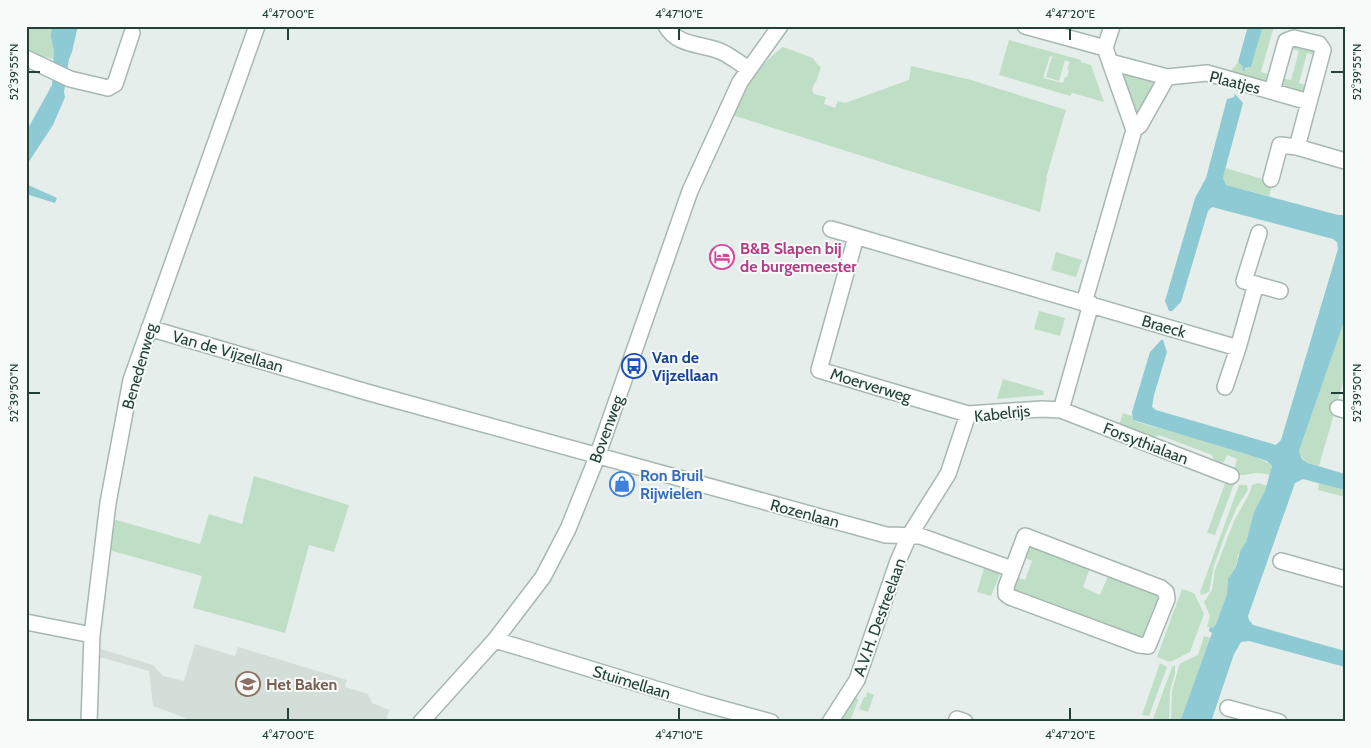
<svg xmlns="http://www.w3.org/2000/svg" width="1371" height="748" font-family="Cabin,sans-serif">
<rect width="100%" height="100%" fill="#e5eeea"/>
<!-- built -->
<path fill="#d3ded9" d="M195,644L235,656L238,647L347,680L345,687L368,694L372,703L389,710L386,722H196L153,706L149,671L100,657L101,649L153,665L163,676L184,681Z"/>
<!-- green -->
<path fill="#bedfc6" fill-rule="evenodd" d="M26,26H52C51,38 55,47 54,59L40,56L26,48Z
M1263,26H1274L1261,72L1271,75L1269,78L1262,82L1230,72L1238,62L1243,67L1242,70L1251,67Z
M1009,40L1081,60V62L1091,65L1104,102L1072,93L1070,96L999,75ZM1050,56L1064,60L1052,57L1046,77L1059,81L1065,60L1070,62L1067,69L1069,70L1067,77H1065L1063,83L1043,78Z
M1291,45L1313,48L1317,56L1307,53L1299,83L1309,86L1302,92C1292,91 1281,90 1281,78L1291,80L1299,51L1289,48Z
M783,47L813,58L817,64L821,67L816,82L814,84L812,90L814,94L826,97L824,104L835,108L838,101L845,103L909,80L911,66L971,80L1066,110L1046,178H1047L1040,212L732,115C746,89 759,64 783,47Z
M1126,73L1159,80L1137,115H1135L1123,79Z
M1225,168L1273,182L1269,196L1226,185L1223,178Z
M1056,252L1082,260L1076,277L1051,270Z
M1039,311L1065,318L1060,336L1034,329Z
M1345,319V375L1319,466C1308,463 1303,462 1299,451Z
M1003,379L1044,391L1043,395L997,399Z
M1123,413L1132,416L1133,420L1137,422C1157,428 1264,455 1272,466L1270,475C1266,474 1262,473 1257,473C1248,473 1239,480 1234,469L1237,459L1227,455L1224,462L1220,463L1215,462L1212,455L1159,435L1154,438L1119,425Z
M254,476L349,505L334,552L309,545L285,633L193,608L202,576L109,550L113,519L200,544L209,514L242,524Z
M1226,481L1234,484L1215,535L1207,533Z
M1259,483L1267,486L1259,505L1254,512L1246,542L1238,555L1236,567L1228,579L1227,594L1216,624L1214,628L1207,627L1210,616L1204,602L1212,590L1215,570L1234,521L1249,494L1252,485Z
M1319,483L1345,490V497L1318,490Z
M1239,485H1247L1248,490L1237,507L1225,535L1214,566L1209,592L1201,595L1200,592Z
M1032,548L1090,568L1083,587L1100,595L1109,574L1150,589L1159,596V602L1144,637L1135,638L1014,591L1013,588L1016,577L1025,580L1032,561L1023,557L1028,549Z
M985,565L1000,574L991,596L977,592Z
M1182,589L1194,593L1204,614L1190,652L1170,662L1157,657Z
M1204,636L1211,638L1180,722H1171L1172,691L1179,666L1181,663L1198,655Z
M1160,663L1167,667L1149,716L1142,715Z
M1175,665V673L1170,691L1169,722H1152L1172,667Z
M867,692L874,695L868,712L859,709L864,697H866Z
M855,694L858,700L850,722H836Z"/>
<!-- water -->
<path fill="#8dcad3" d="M52,26H78L72,52L69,59L64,92L65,97L53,125L26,166V132L52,85L54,52L51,36Z
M1248,26H1263L1251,67L1245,68L1244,71L1242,70L1243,67L1238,62Z
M1235,94L1243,103L1225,170L1223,178L1226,185L1338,215H1345V319L1299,451L1302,459L1308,463L1345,474V490L1303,479L1295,483L1248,616L1249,620L1253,625L1345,651V667L1249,641L1241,642L1234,654L1211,722H1180L1212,633L1209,631L1210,627L1213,628L1216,624L1227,594L1228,579L1236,567L1240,551L1246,542L1254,512L1265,491L1272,466L1267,461L1243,453L1133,420L1132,412L1150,352L1161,340H1163L1167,352L1154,395L1152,407L1156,410L1276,445L1281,440L1338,249L1337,242L1333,239L1212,207L1208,211L1181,302L1172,311H1169L1165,301L1191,212L1195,198L1206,178L1227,99L1234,97Z
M26,184L57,198L55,203L26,194Z"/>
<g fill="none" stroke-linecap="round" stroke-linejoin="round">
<defs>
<path id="minor" d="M666,26C678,47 702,43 722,52C731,56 740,64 749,69
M1025,26L1105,48
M1112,26L1105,48L1134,130
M26,58L70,79L108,88L115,84L132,33
M1110,62L1167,77L1207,73L1309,102
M1272,91L1286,41L1294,38L1319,44L1323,50L1297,147
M1271,179L1280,145L1297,147L1345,161
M831,229L1238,348L1256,284
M1259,233L1244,281L1280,291
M856,237L819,370L968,414
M1084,303L1134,130L1140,125L1167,77
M149,328L370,393L886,535L920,536L1012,569
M1225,387L1238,348
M1338,408L1345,410
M1061,410L1231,476
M1025,536L1161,588L1166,592L1167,599L1148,646L1139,645L1010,597L1006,594V587Z
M1281,561L1345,579
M26,622L92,635
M495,640L705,704L771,722
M1228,708L1279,722
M89,722L92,635L108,503L131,380L257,26
M421,722L495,640L543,577L568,529L597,457L690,191L740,82L780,26
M830,722L857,680L898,561L909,536L948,474L968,414L1042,409L1061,410L1091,304
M956,722L957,719L965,722"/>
</defs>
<!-- minor casing -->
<use href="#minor" stroke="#a7b7b1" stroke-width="18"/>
<!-- minor -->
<use href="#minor" stroke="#fff" stroke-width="15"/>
</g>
<!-- ticks -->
<path fill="none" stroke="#234138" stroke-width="2" d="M288,28V40M679,28V40M1070,28V40M28,72H40M1331,72H1344M28,393H40M1331,393H1344M288,708V720M679,708V720M1070,708V720"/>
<!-- icons -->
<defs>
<symbol id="hotel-ring" viewBox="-11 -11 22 22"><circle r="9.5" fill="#f6faf8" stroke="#d1479c" stroke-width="1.5"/><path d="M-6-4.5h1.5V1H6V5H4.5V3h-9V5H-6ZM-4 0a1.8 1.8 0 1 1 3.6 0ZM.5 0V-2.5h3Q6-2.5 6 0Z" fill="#d1479c"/></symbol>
<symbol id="bus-ring" viewBox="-11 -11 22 22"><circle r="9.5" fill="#f6faf8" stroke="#1a4fb4" stroke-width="1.5"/><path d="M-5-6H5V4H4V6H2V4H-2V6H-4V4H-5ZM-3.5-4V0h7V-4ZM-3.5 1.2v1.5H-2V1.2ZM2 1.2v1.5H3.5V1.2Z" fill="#1a4fb4"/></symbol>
<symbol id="shop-ring" viewBox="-11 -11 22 22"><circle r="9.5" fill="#f6faf8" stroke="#3f7fe0" stroke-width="1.5"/><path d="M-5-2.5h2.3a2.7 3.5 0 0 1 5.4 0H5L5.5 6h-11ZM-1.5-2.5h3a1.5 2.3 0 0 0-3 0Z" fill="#3f7fe0"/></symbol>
<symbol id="school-ring" viewBox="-11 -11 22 22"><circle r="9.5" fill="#f6faf8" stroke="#8d6e63" stroke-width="1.5"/><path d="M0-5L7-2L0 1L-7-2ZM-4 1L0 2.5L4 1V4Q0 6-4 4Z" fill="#8d6e63"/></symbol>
</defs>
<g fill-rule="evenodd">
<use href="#hotel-ring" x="708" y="243" width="28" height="28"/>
<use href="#bus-ring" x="620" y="352" width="28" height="28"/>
<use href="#shop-ring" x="608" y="470" width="28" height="28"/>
<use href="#school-ring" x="234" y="670" width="28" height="28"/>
</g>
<g text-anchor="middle" stroke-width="4" stroke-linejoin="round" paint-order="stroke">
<!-- street labels -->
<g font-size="16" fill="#234138" stroke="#f6faf8">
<text transform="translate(1235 82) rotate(14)" y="6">Plaatjes</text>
<text transform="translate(1164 326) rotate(16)" y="6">Braeck</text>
<text transform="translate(228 351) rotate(16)" y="6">Van de Vijzellaan</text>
<text transform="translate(139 366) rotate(-74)" y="6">Benedenweg</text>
<text transform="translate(871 385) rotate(17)" y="6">Moerverweg</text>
<text transform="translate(1002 413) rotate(-6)" y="6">Kabelrijs</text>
<text transform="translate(606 429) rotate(-70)" y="6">Bovenweg</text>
<text transform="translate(1146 443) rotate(21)" y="6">Forsythialaan</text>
<text transform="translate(805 513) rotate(15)" y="6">Rozenlaan</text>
<text transform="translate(879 617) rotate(-70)" y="6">A.V.H. Destreelaan</text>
<text transform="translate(632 682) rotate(17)" y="6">Stuimellaan</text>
</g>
<!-- hotel labels -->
<g font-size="16" font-weight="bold" fill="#b23c85" stroke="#f6faf8" text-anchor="start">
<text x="740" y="254">B&amp;B Slapen bij<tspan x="740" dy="18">de burgemeester</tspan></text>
</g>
<!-- transit labels -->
<g font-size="16" font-weight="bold" fill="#164399" stroke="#f6faf8" text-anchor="start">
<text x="652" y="363">Van de<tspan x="652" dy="18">Vijzellaan</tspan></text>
</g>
<!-- shop labels -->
<g font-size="16" font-weight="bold" fill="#366cbe" stroke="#f6faf8" text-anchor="start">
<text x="640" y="481">Ron Bruil<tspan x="640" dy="18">Rijwielen</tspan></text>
</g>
<!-- education labels -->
<g font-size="16" font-weight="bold" fill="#785e54" stroke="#f6faf8" text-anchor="start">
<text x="266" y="690">Het Baken</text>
</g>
</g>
<!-- border -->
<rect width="1371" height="748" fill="none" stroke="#f6faf8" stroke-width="55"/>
<rect x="28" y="28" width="1316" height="692" fill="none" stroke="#234138" stroke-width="2"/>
<g font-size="12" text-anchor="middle" fill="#234138">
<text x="288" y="18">4°47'00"E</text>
<text x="679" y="18">4°47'10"E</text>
<text x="1070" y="18">4°47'20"E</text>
<text transform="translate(14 72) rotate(-90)" y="4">52°39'55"N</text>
<text transform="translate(1357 72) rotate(-90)" y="4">52°39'55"N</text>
<text transform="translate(14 393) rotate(-90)" y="4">52°39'50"N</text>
<text transform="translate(1357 393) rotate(-90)" y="4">52°39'50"N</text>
<text x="288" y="739">4°47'00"E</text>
<text x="679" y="739">4°47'10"E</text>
<text x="1070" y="739">4°47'20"E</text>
</g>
</svg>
